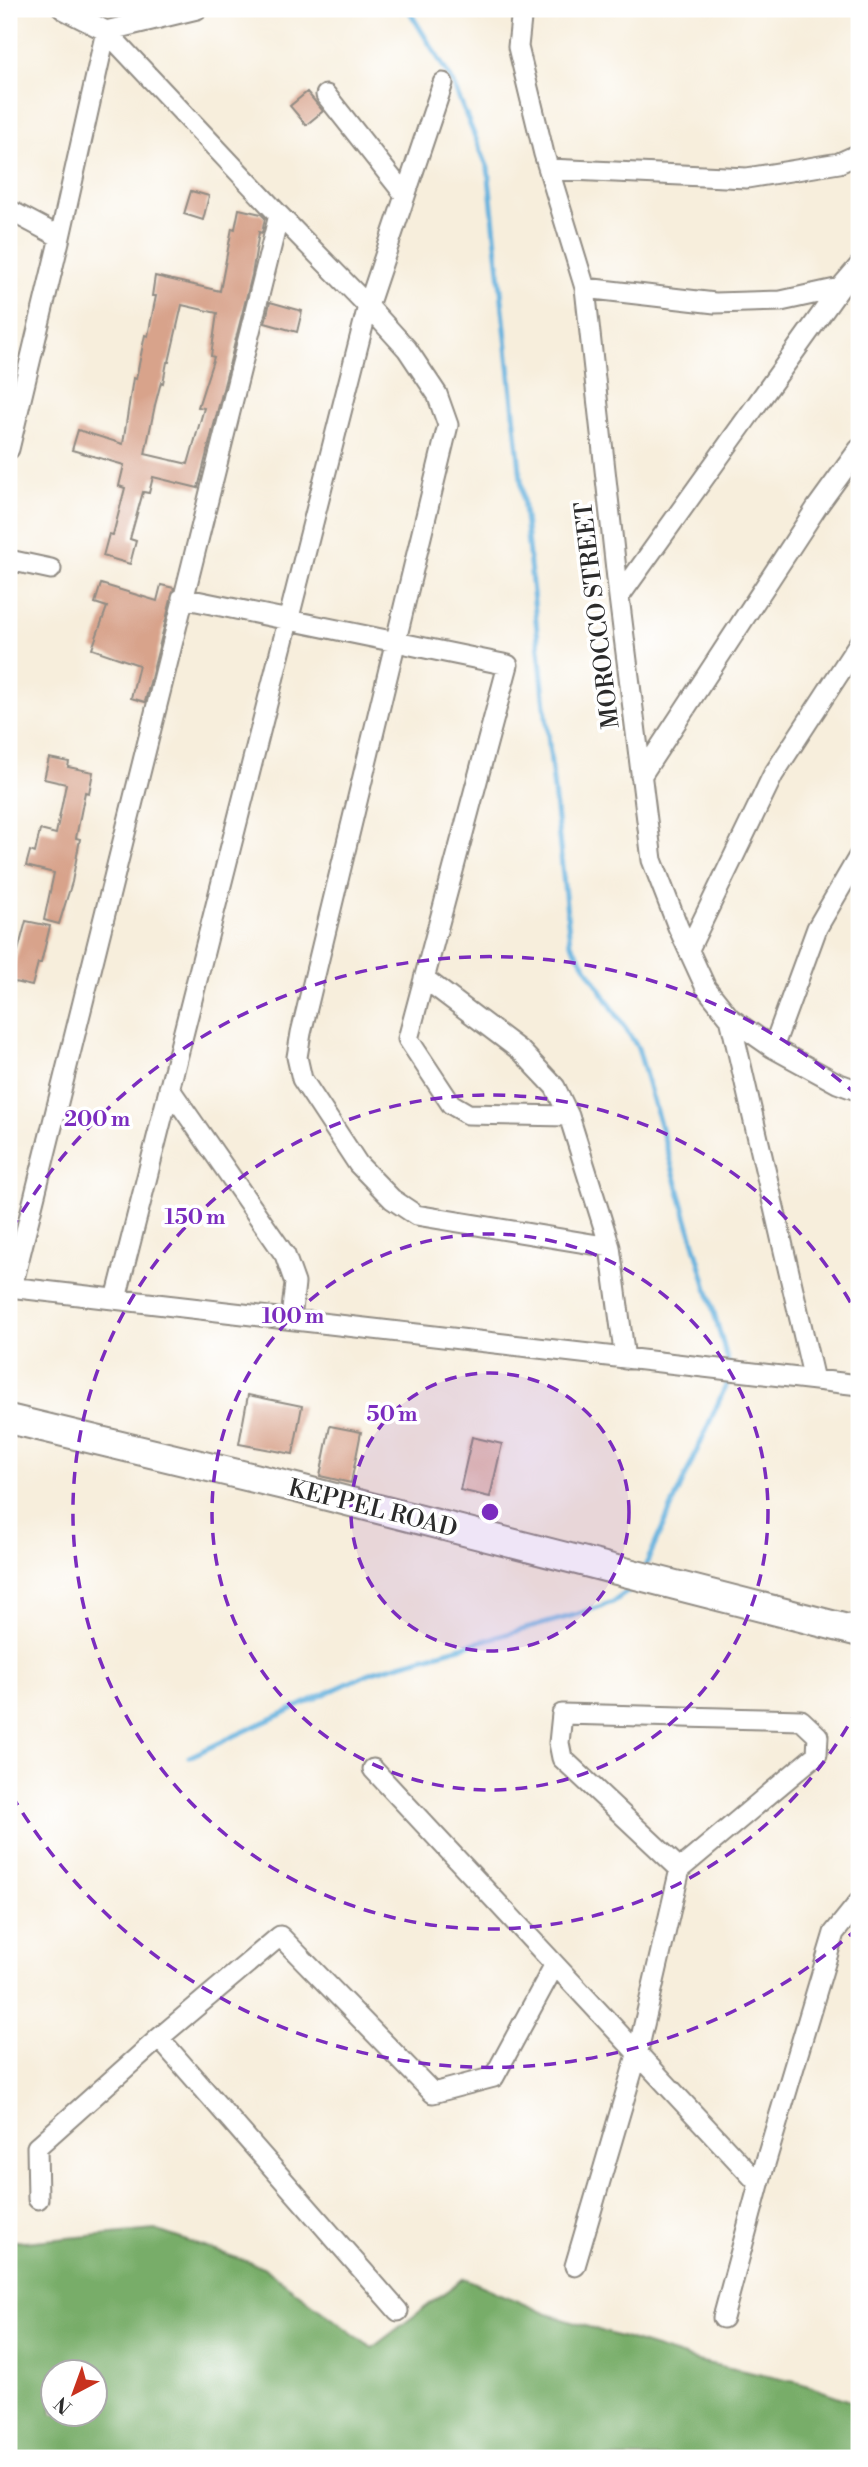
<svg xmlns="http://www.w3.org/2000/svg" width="868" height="2467" font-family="'Libre Bodoni',serif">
<rect width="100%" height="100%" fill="#fff"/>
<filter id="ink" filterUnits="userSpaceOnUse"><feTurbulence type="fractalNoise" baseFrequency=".0143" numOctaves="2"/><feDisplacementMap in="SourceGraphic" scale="14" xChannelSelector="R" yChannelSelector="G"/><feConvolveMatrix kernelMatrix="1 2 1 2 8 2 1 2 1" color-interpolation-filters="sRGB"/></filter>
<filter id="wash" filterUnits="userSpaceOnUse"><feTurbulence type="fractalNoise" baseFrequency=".00686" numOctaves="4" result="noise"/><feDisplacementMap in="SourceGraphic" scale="28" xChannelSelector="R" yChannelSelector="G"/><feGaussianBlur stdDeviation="1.57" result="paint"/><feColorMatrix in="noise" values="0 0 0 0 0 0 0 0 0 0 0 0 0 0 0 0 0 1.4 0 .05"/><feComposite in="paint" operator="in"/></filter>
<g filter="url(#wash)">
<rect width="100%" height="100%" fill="#f7eedc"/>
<!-- forest -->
<path fill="#78ad69" stroke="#526c4a" stroke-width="2" fill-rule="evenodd" d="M155,2230L263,2267L372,2348L464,2278L547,2314L697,2361L800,2383L859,2404V2458H9V2240L24,2242ZM52,2372H94V2414H52Z"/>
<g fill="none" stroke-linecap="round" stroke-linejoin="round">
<!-- stream -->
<path stroke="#63b1dd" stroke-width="5" d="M408,9L451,79L488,168L570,942L638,1048L729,1365
M644,1569L731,1374
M189,1757L372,1672L575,1615L613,1602L637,1585"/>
</g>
<g id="blocks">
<!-- building -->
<path fill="#d8a38b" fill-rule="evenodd" d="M307,92L323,111L306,125L290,106Z
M191,191L209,196L203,220L184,214Z
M239,209L261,214L265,218L262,233L259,232L252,275L198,488L153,477L149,493L143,492L130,539L136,541L130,564L103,556L109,534L113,535L125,488L119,486L124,465L72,450L78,430L123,444L133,378L136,379L145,335L148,336L156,296H152L155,276L220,291L232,228L235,229ZM182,305L217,313L211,356L214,357L198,407L204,408L188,464L145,454L155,405L161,382L163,383L167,362H169Z
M270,302L302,311L297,332L265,323Z
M101,584L157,601L161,585L174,588L145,702L131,698L139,665L92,649L107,607L95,603Z
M49,758L69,762L68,767L93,772L89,793L85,792L76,838L80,839L72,882L59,924L44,920L54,873L26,866L30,851L35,853L40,830L56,834L66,784L44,779Z
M26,921L50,926L41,963H38L32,986L10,981Z
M248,1395L302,1406L293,1454L239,1444Z
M330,1426L361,1432L351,1483L320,1476Z
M472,1437L502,1444L490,1497L460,1490Z"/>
</g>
</g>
<g filter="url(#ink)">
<use href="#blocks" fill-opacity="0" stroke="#918c84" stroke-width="2"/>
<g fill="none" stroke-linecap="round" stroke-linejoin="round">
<defs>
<path id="street" d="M63,9L106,31L279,215L368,306L407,349L437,394L448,425L301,1033L297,1057L302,1079L358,1164L392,1199L416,1215L610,1247
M522,9L518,47L544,154L585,288L619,597L652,860L678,927L706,988L730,1018L773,1048L837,1083L859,1091
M326,95L405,195
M549,169L747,178L839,163L859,154
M9,210L60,237
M585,288L715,303L781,301L840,288
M9,449L60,237L106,31L197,9
M9,560L51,569
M619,597L840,288L859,266
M182,598L508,665L408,1039L451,1104L468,1114L569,1116
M641,776L817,507L859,449
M689,949L773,775L859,643
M424,978L522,1052L555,1087L569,1116L610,1247L625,1359
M730,1018L814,1380
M773,1048L817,928L859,856
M169,1088L285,1255L295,1283L291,1319
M9,1287L859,1385
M12,1287L279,215
M116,1299L368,306L443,83
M373,1769L759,2184
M159,2038L398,2311
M38,2199L37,2147L159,2038L280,1936L433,2093L494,2077L554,1966
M575,2266L637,2055L680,1869L817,1754L818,1736L801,1720L562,1714L559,1743L562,1758L680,1869
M723,2318L759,2184L834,1933L859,1902"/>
<path id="secondary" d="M9,1419L300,1489L859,1632"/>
</defs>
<!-- street casing -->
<use href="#street" stroke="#918c84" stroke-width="23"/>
<!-- secondary casing -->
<use href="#secondary" stroke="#918c84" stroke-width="32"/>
<!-- street -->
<use href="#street" stroke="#fff" stroke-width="19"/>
<!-- secondary -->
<use href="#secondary" stroke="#fff" stroke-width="28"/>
</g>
</g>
<!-- distance rings -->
<circle cx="490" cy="1512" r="139" fill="#7b2cbf" fill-opacity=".12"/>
<g fill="none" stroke="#7b2cbf" stroke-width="3.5" stroke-dasharray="12 9">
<circle cx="490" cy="1512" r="139"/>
<circle cx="490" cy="1512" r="278"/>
<path d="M858 1708A417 417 0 1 1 858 1316"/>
<path d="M858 1928A556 556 0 0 1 11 1794M11 1230A556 556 0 0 1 858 1096"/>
</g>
<g text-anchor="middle" stroke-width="7" stroke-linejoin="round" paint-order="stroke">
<!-- street labels -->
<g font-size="24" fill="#2b2b2b" stroke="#fff">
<text transform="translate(597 615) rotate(-97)" y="8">MOROCCO STREET</text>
<text transform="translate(373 1508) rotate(14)" y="8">KEPPEL ROAD</text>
</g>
</g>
<circle cx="490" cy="1512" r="10" fill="#7b2cbf" stroke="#fff" stroke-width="3.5"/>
<g font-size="21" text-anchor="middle" font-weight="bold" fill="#7b2cbf" stroke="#fff" stroke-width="7" stroke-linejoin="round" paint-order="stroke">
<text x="97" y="1126">200 m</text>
<text x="195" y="1224">150 m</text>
<text x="293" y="1323">100 m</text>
<text x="392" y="1421">50 m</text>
</g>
<!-- margin -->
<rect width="868" height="2467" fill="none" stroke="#fff" stroke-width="35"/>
<!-- north arrow -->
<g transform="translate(74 2393) rotate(221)"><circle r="33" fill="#ffffff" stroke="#aaaaaa" stroke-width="2"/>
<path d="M0-5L12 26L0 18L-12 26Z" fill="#c8321e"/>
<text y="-10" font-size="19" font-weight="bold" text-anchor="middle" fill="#2b2b2b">N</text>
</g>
</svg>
